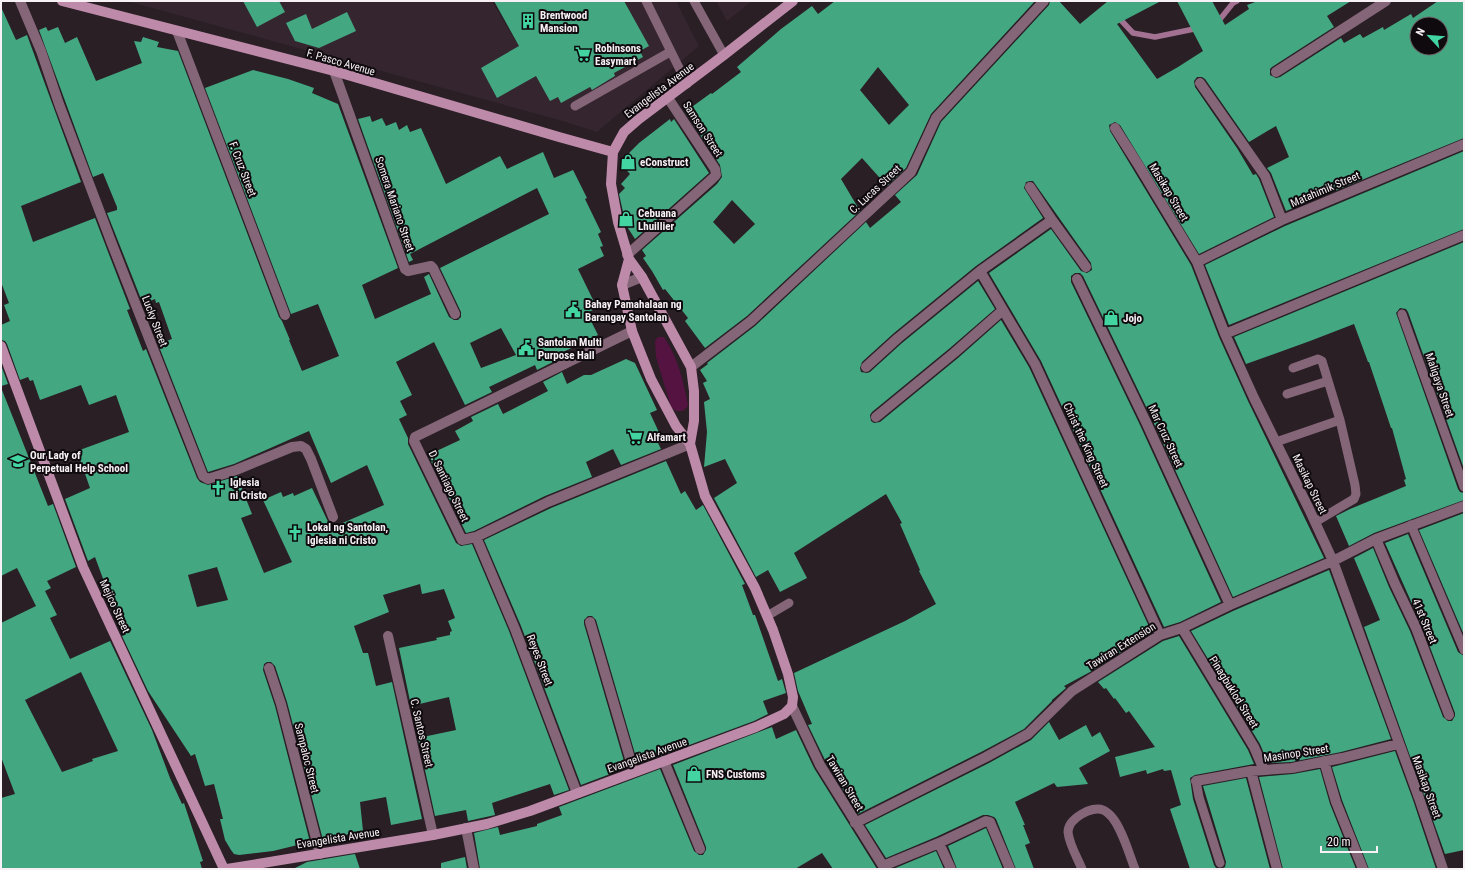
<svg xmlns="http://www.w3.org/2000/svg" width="1465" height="870" font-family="'Roboto Condensed',sans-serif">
<rect width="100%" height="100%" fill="#291f25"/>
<!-- built -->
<path fill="#35252f" d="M127,1H492L516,42L588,1H676L699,46L597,132L559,120Z
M716,1H752L727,21Z"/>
<!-- green -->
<path fill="#541341" d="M658,337H664C678,358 684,382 688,406L683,411H676L671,407L656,357L655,341Z"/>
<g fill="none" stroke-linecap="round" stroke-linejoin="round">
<!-- stream -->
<path stroke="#a37192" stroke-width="5.5" d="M1118,17L1133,33L1155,37L1199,28
M1217,23L1233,3L1237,1"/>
</g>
<!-- building -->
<path fill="#43a882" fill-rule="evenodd" d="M243,1H279L285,12L257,27Z
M494,1H624L649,46L640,51L643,57L614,73L615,76L592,90L590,87L561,103L558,97L550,101L536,76L497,98L481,68L519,46Z
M835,1H1035L931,114L906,168L887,186L862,158L841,179L860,211L747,316L705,348L685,321L688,318L665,289L663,290L652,271L643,258L646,256L642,250L717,184L722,177L720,165L685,112L711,93L712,94L741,72L737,67L781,29L812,6L818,14ZM878,67L909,105L889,125L860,90ZM732,200L755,224L734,244L713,222Z
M1050,1H1059L1080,24L1108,1H1161L1117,24L1157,79L1178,67L1203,51L1177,1H1212L1225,25L1249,9L1247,5L1258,1H1351L1327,16L1334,27L1272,67L1270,69V75L1276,78L1280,77L1341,38L1344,43L1360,34L1363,38L1383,27L1384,30L1411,14L1413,18L1438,1H1464V138L1286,211L1271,173L1267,168L1289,157L1276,126L1249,142L1205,79L1202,77H1197L1194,81L1195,87L1237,148L1253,175L1256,174L1259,179L1274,217L1199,254L1120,125L1115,122L1109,125L1110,131L1191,265L1219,337L1248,401L1324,558L1233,597L1152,419L1083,276L1080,273H1075L1071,276V282L1140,425L1221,602L1180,622L1164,627L1041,361L989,273L1051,229L1081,271L1087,273L1092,270L1091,263L1033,181H1030L1026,182L1024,188L1043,218L976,266L894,333L862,362L860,368L861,372L867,373L870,372L902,343L978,281L995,309L950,348L872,412L870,415L871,421L874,423L880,422L958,358L1001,320L1029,367L1152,633L1090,672L1064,686L1066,688L1052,700V701L1024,729L983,751L858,814L826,762L808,725L812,724L798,691L794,673L905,621L936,604L919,571L920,570L900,524L902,523L886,494L794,553L807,578L780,592L768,570L756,577L714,498L737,483L725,459L704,467L707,432L704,402L710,399L703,383L707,381L700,370L708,364L707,363L755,326L866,222L870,228L901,202L895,195L917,175L941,122L1049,5ZM1417,24H1441V48H1417Z
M1,7L16,40L27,35L81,182L21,206L33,242L95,218L130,309L127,310L143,351L146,349L197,478L200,482L208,485L237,476L252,514L241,518L264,573L292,562L263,500L281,492L283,497L293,493L294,496L312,488L331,528L384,505L382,500L367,465L331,483L309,431L234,464L208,472L158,344L172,339L159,302L156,303L155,299L143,304L107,213L117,210V207L103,173L93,177L39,30L46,27L48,31L58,27L65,43L77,37L96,81L142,63L134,41L141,42L143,37L159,42L157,47L178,51L279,317L282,321L290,340H289L302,371L339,356L318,304L291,314L205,88L253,70L288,79L314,88L312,93L338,104L398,268L362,285L375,319L431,294L424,277L429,274L449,317L454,320H458L461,317V312L440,268L549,214L537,188L410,254L413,260L409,262L358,119L370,116L372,122L382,118L386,126L396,122L399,130L407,125L410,132L421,128L446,184L500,156L507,169L543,152L554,178L573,170L587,198L585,199L601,232L598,234L603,246L600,247L604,256L578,269L597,308L587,313L598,335L555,356L557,360L537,370L535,365L489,387L492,392L465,405L434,342L396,362L412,395L400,401L407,415L399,419L408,438V444L456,543L461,546L472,544L509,631L569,790L554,795L550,784L492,803L495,815L468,821L466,810L435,816L418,738L456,730L449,697L411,706L399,648L437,640L436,638L450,635V632L452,631L448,621L455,618L444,589L422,594L420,584L383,595L389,612L354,626L363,653H368L376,686L392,682L422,819L391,825L386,797L360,802L363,831L323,840L287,702L275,666L271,662H267L264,664L263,670L275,706L310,842L273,851L239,855L234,854L231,850L225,840L220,819H223L214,784L205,786L195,754L191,756L148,691L122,636L126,634L112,603L95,557L88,561L65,499L90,488L77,451L129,432L116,395L89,405L81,385L40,400L33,380L30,381L28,377L20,380L7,344L5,341L1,340V325L10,321L4,305L9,303L1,282ZM501,328L516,355L481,368L470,343ZM217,567L228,600L197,607L188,575Z
M347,12L356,31L319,48L295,41L286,23L306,14L312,29Z
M670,119L671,122L674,119L709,173L635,239L626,225L619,194L625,188L621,184L630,174L622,165L630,152L639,143Z
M1464,151V229L1229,325L1205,265L1285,226Z
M1464,242V469L1408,312L1406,309L1400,308L1396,313L1458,489L1460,492L1464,493V500L1374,533L1349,546L1336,516L1350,509L1406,486L1404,480L1406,479L1392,428H1391L1369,362H1368L1354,324L1310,341L1246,364L1234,337Z
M626,359L635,363L657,410L650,413L663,441L658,443L661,449L621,465L613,449L586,462L592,477L545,496L474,531L466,533L428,455L460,440L455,431L473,421L471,417L498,404L503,414L548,391L543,382L562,372L567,384L584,375H591Z
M1,365L8,384L1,386Z
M1,390H2L48,506L53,504L76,567L47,581L51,588L45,591L57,615L50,618L70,659L110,641L152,730L170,778L182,804L184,803L203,861L200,862L202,869H1V798L15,794L1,757V623L36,606L17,568L1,576ZM81,672L118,751L92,759L93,761L62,772L25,700Z
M666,461L681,494L685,491L696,510L703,505L745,584L742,585L753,615H755L778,681L782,679L786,693L763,701L768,714L754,721L638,764L596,620L592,616H588L584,620V624L626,768L581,785L521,626L484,540L551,508Z
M1464,513V635L1419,530Z
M1408,534L1458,652L1464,656V850L1445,854L1364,627L1380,620L1354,558L1373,548L1389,587L1410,631L1443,717L1448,721H1452L1455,716V713L1422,626L1385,543Z
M1329,570L1391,739L1341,752L1291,762L1268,763L1260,744L1191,631L1233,611Z
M1179,636L1248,750L1254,764L1195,775L1190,778L1193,799L1214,865L1216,868L1221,869L1225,867L1226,862L1203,786L1246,778L1270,869H1190L1170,809L1181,805L1171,770L1164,771L1163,769L1147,774L1146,770L1120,777L1115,757L1155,747L1129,711L1126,713L1115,698L1114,699L1106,688L1104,689L1098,682L1163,641Z
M1049,722L1059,740L1086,725L1092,737L1100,732L1110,751L1079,768L1088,784L1057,787L1054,783L1015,802L1025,825H1023L1030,843L1025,845L1034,869H1016L996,819L994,817L988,815H983L936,837L886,858L865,825L989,763L1031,740Z
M772,727L776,739L796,730L814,768L877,869H833L822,853L795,869H480L474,833L498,827L500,835L537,826V824L562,815L559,807L660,769L694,851L699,855H703L706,850V847L673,765Z
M1395,751L1413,800L1436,869H1369L1342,800L1332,767Z
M1320,769L1330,804L1356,869H1283L1259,777L1293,774Z
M986,828L1003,869H957L948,846Z
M936,851L944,869H893Z
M355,854L360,869H293L307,862Z
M465,857L467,869H441V863Z"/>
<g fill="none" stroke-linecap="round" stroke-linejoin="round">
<!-- lane -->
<path stroke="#856578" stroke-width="9" d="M646,1L687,84
M694,1L724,55
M575,106L670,52
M1402,314L1464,487
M1293,368L1318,359L1322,361L1340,420L1355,485L1356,494L1354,499L1315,522
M1287,394L1328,381
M1276,442L1340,420
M1411,525L1464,650
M767,616L789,603
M1196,781L1199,797L1220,863
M1082,869C1077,857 1069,844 1068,832C1068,819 1092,805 1103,810C1106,811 1109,814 1111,816C1122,828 1129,854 1135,869"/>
<!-- street -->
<path stroke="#856578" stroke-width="10" d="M20,1L41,51L59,104L112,244L203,476L208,479L236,470L292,447L301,446L306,449L311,459L333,517
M177,31L285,315
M334,71L405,269L408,271L431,266L433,268L455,314
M1276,72L1386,1
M1200,83L1265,176L1282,220
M1115,128L1139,166L1197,262L1225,334L1254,398L1309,509L1333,561L1419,798L1443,869
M1030,187L1052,220L1086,267
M627,255L712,179L716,175L715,169L668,98
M1197,262L1282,220L1464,144
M980,271L1035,364L1160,635
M1077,279L1146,422L1230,605
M622,285L642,277
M632,331L415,437L414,441L462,540L476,537L548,502L690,444
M1225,334L1464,235
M691,367L751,321L911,172L936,118L1044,1
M866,367L898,338L980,271L1052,220
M876,417L954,353L1003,310
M476,537L515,629L577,793
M1376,539L1395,584L1416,628L1449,715
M590,622L634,772
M1182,628L1254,747L1264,770
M388,636L433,835
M269,668L281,704L320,854
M792,706L820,765L885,869
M664,761L700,849
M1324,761L1336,802L1363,869
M1251,771L1277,869
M1196,781L1251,771L1292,768L1342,758L1398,744
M855,823L986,757L1028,734L1072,691L1160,635L1182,628L1230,605L1333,561L1376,539L1464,506
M466,828L474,869
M939,843L951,869
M883,866L939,843L986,821L990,822L993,829L1010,869"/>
<!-- secondary -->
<path stroke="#bd8aa9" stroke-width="10" d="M62,1L334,71L559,137L613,152
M1,346L83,567L224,869
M690,444L694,421V391L691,367L642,277L629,259L618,222L611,184L613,152L624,132L639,119L724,55L793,1
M227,869L433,835L487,824L530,811L756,727L784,714L792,706L793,697L788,674L773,630L755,588L705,496L690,444L676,426L651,379L632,331L622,285L629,259"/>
</g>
<!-- icons -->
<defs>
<symbol id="building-bare" viewBox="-9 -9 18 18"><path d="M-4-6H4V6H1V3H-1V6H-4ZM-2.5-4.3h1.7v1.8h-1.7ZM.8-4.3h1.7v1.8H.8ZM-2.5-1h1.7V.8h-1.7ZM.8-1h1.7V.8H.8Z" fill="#42d4a1" stroke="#0f0a0d" stroke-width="2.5" paint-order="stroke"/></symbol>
<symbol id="supermarket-bare" viewBox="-9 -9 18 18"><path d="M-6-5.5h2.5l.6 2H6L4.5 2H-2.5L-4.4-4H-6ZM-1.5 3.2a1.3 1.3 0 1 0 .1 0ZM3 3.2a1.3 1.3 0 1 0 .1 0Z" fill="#42d4a1" stroke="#0f0a0d" stroke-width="2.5" paint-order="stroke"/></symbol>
<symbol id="shop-bare" viewBox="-9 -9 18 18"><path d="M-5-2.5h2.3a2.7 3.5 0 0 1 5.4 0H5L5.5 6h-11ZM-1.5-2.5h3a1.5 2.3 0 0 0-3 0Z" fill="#42d4a1" stroke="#0f0a0d" stroke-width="2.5" paint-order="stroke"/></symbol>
<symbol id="civic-bare" viewBox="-9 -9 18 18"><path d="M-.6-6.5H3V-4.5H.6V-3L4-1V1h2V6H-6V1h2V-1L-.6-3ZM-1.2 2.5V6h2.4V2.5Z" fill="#42d4a1" stroke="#0f0a0d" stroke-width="2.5" paint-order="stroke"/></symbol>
<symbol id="school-bare" viewBox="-9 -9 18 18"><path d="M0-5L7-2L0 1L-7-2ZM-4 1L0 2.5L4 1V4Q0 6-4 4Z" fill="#42d4a1" stroke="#0f0a0d" stroke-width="2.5" paint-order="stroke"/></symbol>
<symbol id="church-bare" viewBox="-9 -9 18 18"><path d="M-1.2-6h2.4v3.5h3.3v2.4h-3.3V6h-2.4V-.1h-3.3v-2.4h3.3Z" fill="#42d4a1" stroke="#0f0a0d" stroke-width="2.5" paint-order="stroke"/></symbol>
</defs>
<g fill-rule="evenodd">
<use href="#building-bare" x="517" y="10" width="22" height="22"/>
<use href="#supermarket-bare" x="572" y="43" width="22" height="22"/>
<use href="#shop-bare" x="617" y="151" width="22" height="22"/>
<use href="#shop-bare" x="615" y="208" width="22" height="22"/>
<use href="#civic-bare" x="562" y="299" width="22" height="22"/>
<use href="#shop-bare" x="1100" y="307" width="22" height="22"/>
<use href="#civic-bare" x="515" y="337" width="22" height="22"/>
<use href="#supermarket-bare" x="624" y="426" width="22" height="22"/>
<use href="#school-bare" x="7" y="450" width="22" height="22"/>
<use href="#church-bare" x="207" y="477" width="22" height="22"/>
<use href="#church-bare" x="284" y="522" width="22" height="22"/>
<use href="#shop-bare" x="683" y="763" width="22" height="22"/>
</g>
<g text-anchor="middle" stroke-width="4" stroke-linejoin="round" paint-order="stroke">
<!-- poi labels -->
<g font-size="11" font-weight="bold" fill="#f7f0f4" stroke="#0f0a0d" text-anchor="start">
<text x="540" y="19">Brentwood<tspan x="540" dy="13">Mansion</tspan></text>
<text x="595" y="52">Robinsons<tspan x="595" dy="13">Easymart</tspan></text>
<text x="640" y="166">eConstruct</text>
<text x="638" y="217">Cebuana<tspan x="638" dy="13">Lhuillier</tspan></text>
<text x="585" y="308">Bahay Pamahalaan ng<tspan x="585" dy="13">Barangay Santolan</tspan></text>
<text x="1123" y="322">Jojo</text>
<text x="538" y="346">Santolan Multi<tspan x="538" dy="13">Purpose Hall</tspan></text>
<text x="647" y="441">Alfamart</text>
<text x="30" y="459">Our Lady of<tspan x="30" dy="13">Perpetual Help School</tspan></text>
<text x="230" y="486">Iglesia<tspan x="230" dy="13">ni Cristo</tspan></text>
<text x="307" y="531">Lokal ng Santolan,<tspan x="307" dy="13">Iglesia ni Cristo</tspan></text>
<text x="706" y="778">FNS Customs</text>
</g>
<!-- street labels -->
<g font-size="11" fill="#f7f0f4" stroke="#0f0a0d">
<text transform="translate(341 62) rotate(16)" y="4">F. Pasco Avenue</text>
<text transform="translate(659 90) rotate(-37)" y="4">Evangelista Avenue</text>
<text transform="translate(703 129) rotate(57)" y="4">Samson Street</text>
<text transform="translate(243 169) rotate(69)" y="4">F. Cruz Street</text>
<text transform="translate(875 189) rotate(-43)" y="4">C. Lucas Street</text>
<text transform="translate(1325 189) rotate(-23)" y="4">Matahimik Street</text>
<text transform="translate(1169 192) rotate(59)" y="4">Masikap Street</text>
<text transform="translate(395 204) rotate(71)" y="4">Somera Mariano Street</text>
<text transform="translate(155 321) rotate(69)" y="4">Lucky Street</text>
<text transform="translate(1440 385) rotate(71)" y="4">Maligaya Street</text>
<text transform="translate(1166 436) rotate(65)" y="4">Mar Cruz Street</text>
<text transform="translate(1086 445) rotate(65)" y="4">Christ the King Street</text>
<text transform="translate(1310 484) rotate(64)" y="4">Masikap Street</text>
<text transform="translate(449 486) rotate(64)" y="4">D. Santiago Street</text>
<text transform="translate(115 606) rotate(65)" y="4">Mejico Street</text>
<text transform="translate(1425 621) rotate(67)" y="4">41st Street</text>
<text transform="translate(1121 646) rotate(-32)" y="4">Tawiran Extension</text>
<text transform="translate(540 660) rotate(69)" y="4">Reyes Street</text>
<text transform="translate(1234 692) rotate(58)" y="4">Pinagbuklod Street</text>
<text transform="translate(422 733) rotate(77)" y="4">C. Santos Street</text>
<text transform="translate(1296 753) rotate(-9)" y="4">Masinop Street</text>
<text transform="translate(647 755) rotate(-20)" y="4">Evangelista Avenue</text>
<text transform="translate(307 758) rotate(76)" y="4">Sampaloc Street</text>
<text transform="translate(845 783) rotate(59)" y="4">Tawiran Street</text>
<text transform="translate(1427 787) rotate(70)" y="4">Masikap Street</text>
<text transform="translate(338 838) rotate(-9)" y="4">Evangelista Avenue</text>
</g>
</g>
<!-- border -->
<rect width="1465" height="870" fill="none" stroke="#f7f0f4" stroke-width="4"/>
<!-- north arrow -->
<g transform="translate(1429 36) rotate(296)"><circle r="19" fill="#0f0a0d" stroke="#6c6669"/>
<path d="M0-3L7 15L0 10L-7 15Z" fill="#42d4a1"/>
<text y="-6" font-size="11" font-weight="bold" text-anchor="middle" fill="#f7f0f4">N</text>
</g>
<!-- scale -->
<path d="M1321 846v6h56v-6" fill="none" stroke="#f7f0f4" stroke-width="2"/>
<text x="1327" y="846" font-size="12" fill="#f7f0f4" stroke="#0f0a0d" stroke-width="3" paint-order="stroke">20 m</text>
</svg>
